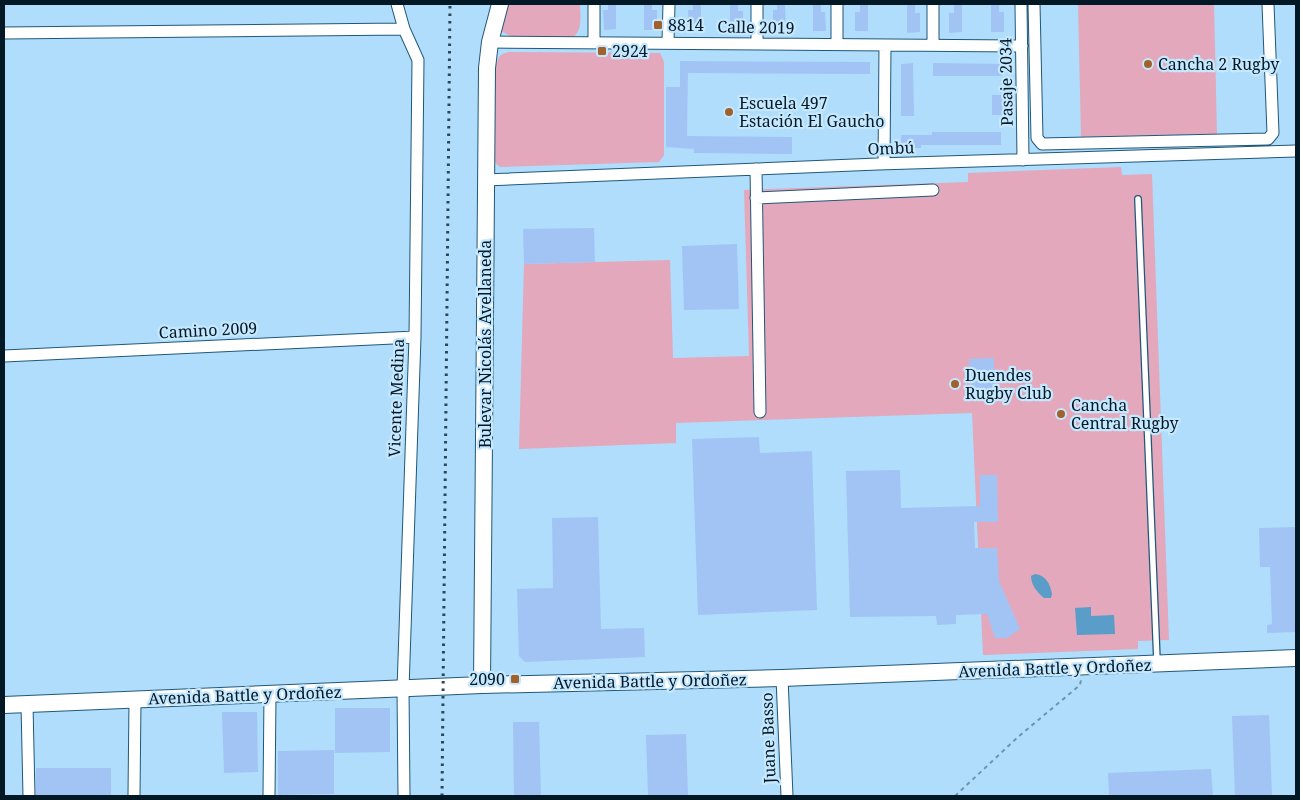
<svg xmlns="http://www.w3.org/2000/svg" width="1300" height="800" font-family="'Noto Serif',serif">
<rect width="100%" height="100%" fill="#afddfb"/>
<!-- green -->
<path fill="#e3a8bb" d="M505,4H580C580,15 583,30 573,37L510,36L501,31L500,25Z
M1078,4H1214L1217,134L1081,137Z
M509,52L660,53L664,62V155L659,162L500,167L494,162C494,144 491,68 499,57C501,54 505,53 509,52Z
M1121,167L1122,175L1152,174L1169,640L1138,641V649L983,655L972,413L676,423V443L519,449L524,264L670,260L673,358L749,356L744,190L968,182V173Z"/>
<!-- water -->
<path fill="#599dc8" d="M1035,574C1046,575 1050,584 1052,594L1051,598H1044C1037,592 1031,585 1031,576Z
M1091,607V616L1114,615L1115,634L1077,635L1075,608Z"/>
<!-- building -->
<path fill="#a2c4f5" d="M608,4H616V29L604,30L603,10H608Z
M644,4H652V10H657V30H644Z
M693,4H701V29L689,30L688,10H693Z
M730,4H738V11H743V30H730Z
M777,4H785L786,29L773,30V10H777Z
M813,4H821V12H825L826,31H813Z
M860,4H868V31H855V12H860Z
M907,4H915V13H920V32L907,33Z
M954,4H962V32L949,33V13H954Z
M991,4H999V12H1004V32H991Z
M680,61L870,62V74L688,73L687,136L792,137V154L694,153V149L666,147V87H680Z
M913,63L914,116H901V64Z
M933,63L1002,64V76H933Z
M992,95H1005L1004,115H992Z
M932,132H1001V145H921V148H901V135H932Z
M594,228L595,262L524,264L523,229Z
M737,244L739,309L684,310L682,246Z
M994,358V388H970L969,359Z
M759,437L760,453L812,451L817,610L698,615L692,439Z
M900,470L901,508L980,506V475H997L998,522H974L975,548H997L999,581L1020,629L1007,638H995L987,614L956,615V624L937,625L936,616L850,617L846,471Z
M598,517L601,629L644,628L645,657L525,662L519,656L517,589L553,588L552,518Z
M1296,527V632L1267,633V625L1272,624L1270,567H1260L1259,528Z
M335,708H390V752L335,753Z
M222,712H257L258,772L224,773Z
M1269,715L1272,796H1235L1232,716Z
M513,722H539L541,796H514Z
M686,734L688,796H648L646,735Z
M334,750V794L278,795V751Z
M36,768H111V796H36Z
M1211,769L1213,796H1109L1108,773Z"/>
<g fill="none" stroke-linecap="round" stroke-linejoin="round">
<defs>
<path id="lane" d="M1138,199L1157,661"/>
<path id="street" d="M397,4L404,29L418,60L415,337L403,689L404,796
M757,4V43
M933,4V45
M1021,4L1023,160
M1034,4L1037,138L1042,144L1268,139L1273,133L1268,4
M4,33L404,29
M490,42L1022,46
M668,42L669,4
M594,43V4
M837,44V4
M884,164L885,45
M756,169L760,412
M486,180L878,164L1296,151
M756,198L933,190
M4,356L415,337
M782,678L787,796
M27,704L29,796
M134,796L135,700
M269,796L270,694"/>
<path id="secondary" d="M482,685L487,68L490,42L500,4
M4,705L482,685L782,678L1296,658"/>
</defs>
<!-- lane casing -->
<use href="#lane" stroke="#205879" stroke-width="8"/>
<!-- street casing -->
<use href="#street" stroke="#205879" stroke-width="13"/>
<!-- secondary casing -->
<use href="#secondary" stroke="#205879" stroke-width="18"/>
<!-- path -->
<path stroke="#6f95ac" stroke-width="2" stroke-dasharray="4 4" stroke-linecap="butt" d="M955,796L1018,737L1080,685L1081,680"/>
<!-- lane -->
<use href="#lane" stroke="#fff" stroke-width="5.5"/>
<!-- street -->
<use href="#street" stroke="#fff" stroke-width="11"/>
<!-- secondary -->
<use href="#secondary" stroke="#fff" stroke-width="16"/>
<!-- rail -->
<path stroke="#2a4657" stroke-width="3" stroke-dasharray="2.5 5" stroke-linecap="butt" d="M442,796L450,4"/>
</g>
<!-- markers -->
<g fill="#a1612a" stroke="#c6e8ff" stroke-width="2">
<rect x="653" y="20" width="10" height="10" rx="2.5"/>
<rect x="597" y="46" width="10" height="10" rx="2.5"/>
<circle cx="1148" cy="64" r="5"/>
<circle cx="729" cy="112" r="5"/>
<circle cx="955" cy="384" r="5"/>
<circle cx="1061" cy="414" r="5"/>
<rect x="510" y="674" width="10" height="10" rx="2.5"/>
</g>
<g text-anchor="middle" stroke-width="4.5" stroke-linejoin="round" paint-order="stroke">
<!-- poi labels -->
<g font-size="16" fill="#021825" stroke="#c6e8ff" text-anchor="start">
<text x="668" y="31">8814</text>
<text x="612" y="57">2924</text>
<text x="1158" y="70">Cancha 2 Rugby</text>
<text x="739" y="109">Escuela 497<tspan x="739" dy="18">Estación El Gaucho</tspan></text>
<text x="965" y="381">Duendes<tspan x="965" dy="18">Rugby Club</tspan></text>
<text x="1071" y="411">Cancha<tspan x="1071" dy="18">Central Rugby</tspan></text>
<text x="505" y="685" text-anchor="end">2090</text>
</g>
<!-- street labels -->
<g font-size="16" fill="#021825" stroke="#c6e8ff">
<text transform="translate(756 27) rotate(1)" y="6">Calle 2019</text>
<text transform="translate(1006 82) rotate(-91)" y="6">Pasaje 2034</text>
<text transform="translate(891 148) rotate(-2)" y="6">Ombú</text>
<text transform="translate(208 330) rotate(-3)" y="6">Camino 2009</text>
<text transform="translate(485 344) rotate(-90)" y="6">Bulevar Nicolás Avellaneda</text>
<text transform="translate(396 398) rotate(-88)" y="6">Vicente Medina</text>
<text transform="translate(1055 668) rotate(-2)" y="6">Avenida Battle y Ordoñez</text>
<text transform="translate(650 681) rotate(-1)" y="6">Avenida Battle y Ordoñez</text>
<text transform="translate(245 695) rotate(-2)" y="6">Avenida Battle y Ordoñez</text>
<text transform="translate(768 738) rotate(-92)" y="6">Juane Basso</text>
</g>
</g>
<!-- border -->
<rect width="1300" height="800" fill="none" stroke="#021825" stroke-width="10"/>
</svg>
